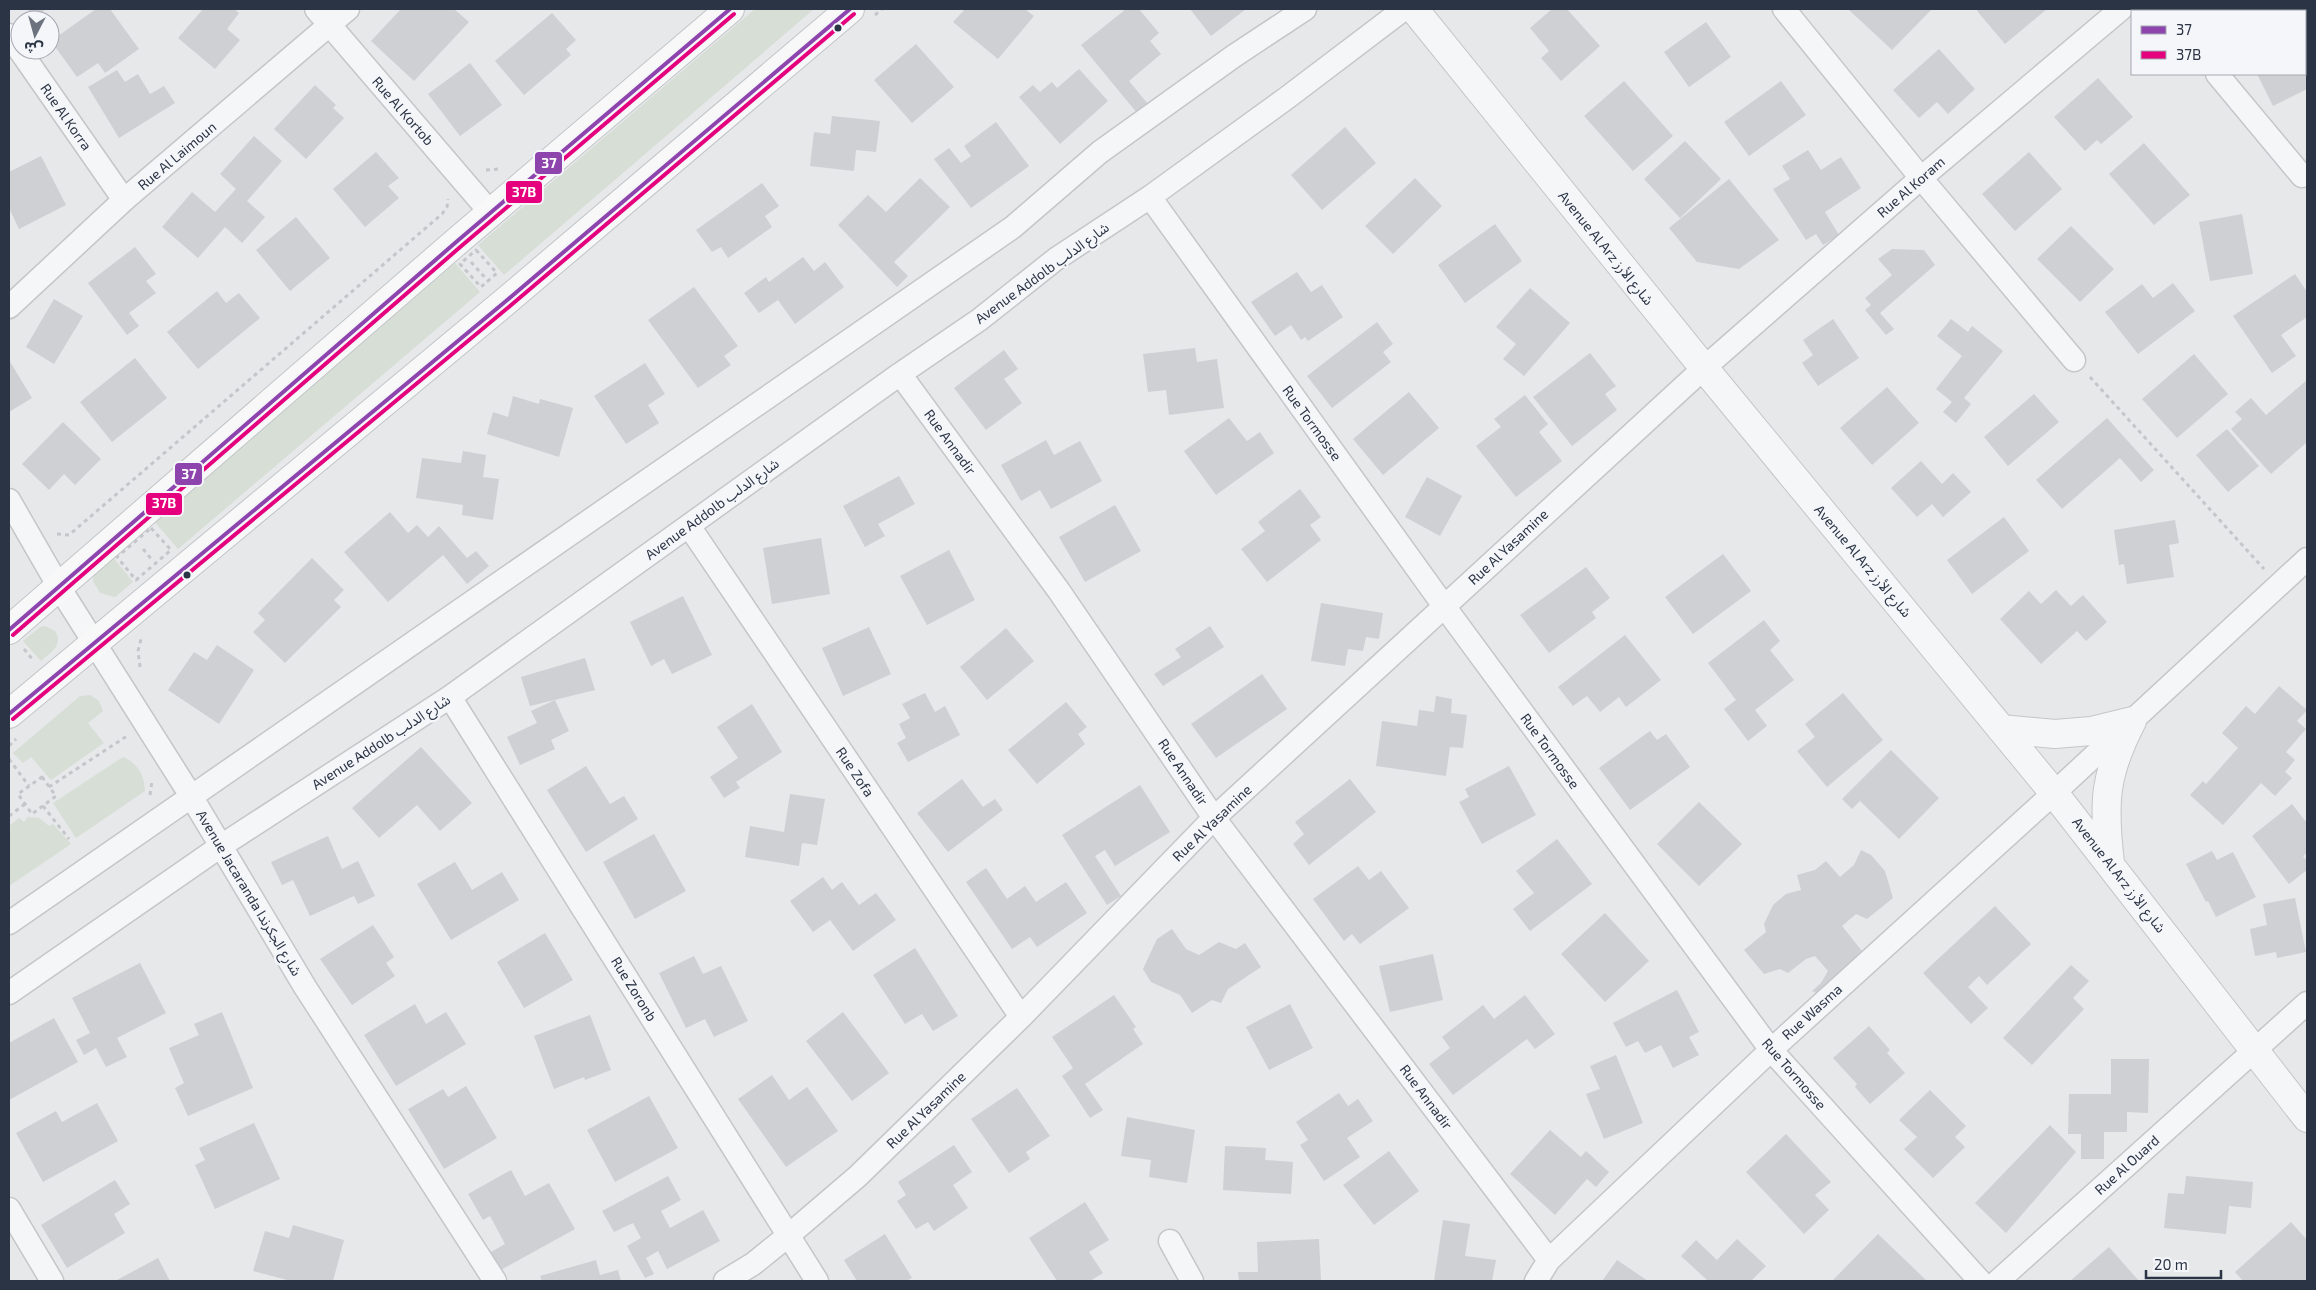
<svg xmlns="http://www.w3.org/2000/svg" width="2316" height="1290" font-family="'Exo 2','Noto Sans Arabic',sans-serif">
<rect width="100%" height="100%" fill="#e6e8ea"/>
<!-- green -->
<path fill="#d6ded6" d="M755,9H814L504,275L478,245Z
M455,263L480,292L178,549L153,520Z
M112,556L133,582L115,597L100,593L93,581L94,571Z
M45,626L55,631C64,645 51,652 41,661L23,641L40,627Z
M90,695L99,701L103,711L88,723L104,743L51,780L31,757L23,763L13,753L80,696Z
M123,757C138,764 144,774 145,791L76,838L53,803Z
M28,817L39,818L49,826L53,824L71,844L9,886V826L19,818L24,822Z"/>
<!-- building -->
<path fill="#ced0d3" d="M27,9H46L35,18Z
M96,9H110L139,49L105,73L98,63L77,77L51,41Z
M203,9H234L239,13L227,29L240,40L215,69L178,38Z
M401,9H454L469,22L414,81L371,41Z
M965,9H1025L1034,16L998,59L953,22Z
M1126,9H1139L1159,33L1150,41L1161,54L1129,81L1148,104L1137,113L1081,45Z
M1190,9H1246L1211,36Z
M1552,9H1567L1600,46L1561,81L1541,58L1549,51L1530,28Z
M1848,9H1932L1892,50Z
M1979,9L2001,10L2047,9L2005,44L1977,11Z
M2208,9H2274V11H2208Z
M552,13L576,40L566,49L571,55L524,95L495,61Z
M1706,22L1731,57L1689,87L1664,52Z
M916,44L954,87L912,123L874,80Z
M1939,49L1975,89L1948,114L1937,102L1919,118L1893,90Z
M2305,53L2307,58V89L2273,106L2257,74H2305Z
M470,63L502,105L460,136L428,94Z
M1079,69L1108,101L1060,144L1019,97L1033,85L1040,92L1052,82L1057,88Z
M117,70L125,82L138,74L150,94L164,86L175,103L119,138L88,87Z
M2098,78L2133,117L2101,144L2097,140L2085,151L2054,117Z
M1624,81L1673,136L1633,171L1584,116Z
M1781,81L1806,115L1749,156L1724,122Z
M315,85L336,105L333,108L344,118L306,159L274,129Z
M832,116L880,121L876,152L856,150L854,171L810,166L814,132L830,134Z
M996,122L1029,166L971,208L934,159L949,148L961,163L971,156L964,146Z
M1345,127L1376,163L1322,210L1291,175Z
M254,136L282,161L247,201L265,217L242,243L225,227L198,258L162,227L192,192L215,212L236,189L220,174Z
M1685,141L1721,179L1680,218L1644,179Z
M2144,143L2190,195L2154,225L2109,174Z
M1808,150L1821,170L1841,157L1861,188L1825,212L1839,235L1823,245L1816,234L1806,240L1773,189L1790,179L1782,166Z
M376,152L399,178L388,186L399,198L365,227L333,189Z
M2029,152L2062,189L2015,231L1982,194Z
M41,156L66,205L19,229L9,208V172Z
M920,178L950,207L894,262L908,276L897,287L838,225L868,195L886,212Z
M1415,178L1442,206L1393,254L1365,226Z
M1729,179L1779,240L1739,269L1697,262L1669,228Z
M762,183L779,206L765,216L772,227L728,258L721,247L712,252L696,230Z
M2242,214L2253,274L2210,281L2199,222Z
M296,217L330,258L290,291L256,250Z
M1495,224L1522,261L1465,303L1438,265Z
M2071,226L2114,269L2080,302L2037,259Z
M135,247L156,274L146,281L156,293L129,313L139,326L127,335L88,283Z
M1892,249L1924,250L1935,265L1880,313L1894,329L1886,335L1865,310L1871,305L1865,298L1892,275L1878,259Z
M803,257L814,271L825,262L844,287L795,324L778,300L759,313L744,293L766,277L769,282Z
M1297,272L1311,292L1322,285L1343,317L1308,341L1305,337L1301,340L1291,325L1275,336L1251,302Z
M2295,274L2307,292V317L2281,335L2296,356L2272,373L2233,316Z
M2173,283L2195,311L2138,354L2105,312L2142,284L2153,298Z
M694,287L738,346L724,356L731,365L698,388L648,320Z
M1530,288L1570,323L1524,376L1503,359L1516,344L1496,327Z
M217,291L226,303L239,293L260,318L198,369L167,332Z
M54,299L83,316L54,364L26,347Z
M1833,319L1859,358L1818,386L1802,363L1813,355L1803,340Z
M1951,319L1968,332L1972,326L2003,351L1964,398L1971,404L1956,423L1943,412L1952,402L1936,389L1962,356L1937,336Z
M1377,322L1393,344L1383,352L1391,362L1332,408L1307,376Z
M1195,348L1197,362L1217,359L1224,408L1169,415L1166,390L1148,392L1143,354Z
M1004,350L1018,369L1004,379L1022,403L986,430L954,388Z
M1590,353L1616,386L1605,394L1617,410L1572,446L1533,397Z
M2194,354L2228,394L2177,438L2142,399Z
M135,358L167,398L112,442L80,402Z
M9,360L32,398L9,412Z
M645,363L665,394L648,405L659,423L626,444L594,396Z
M2307,380V442L2271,474L2231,429L2242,419L2235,412L2251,398L2266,415Z
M1887,387L1919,423L1872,465L1840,428Z
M1409,392L1439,428L1383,475L1353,439Z
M2034,394L2059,422L2008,466L1984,437Z
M1525,395L1548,424L1539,432L1562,461L1516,497L1476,446L1501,427L1494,419Z
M513,396L539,404L540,399L573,408L559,457L487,434L493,412L508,417Z
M1229,418L1247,441L1260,432L1274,453L1216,495L1184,451Z
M2107,418L2154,470L2141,482L2120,458L2062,509L2036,480Z
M63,422L101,459L75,485L64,474L49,490L22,464Z
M2227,429L2259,466L2228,492L2196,455Z
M1046,440L1054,455L1080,441L1102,481L1051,509L1040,490L1021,501L1001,465Z
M463,451L486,455L483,477L499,479L493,520L462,515L463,505L416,498L422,458L461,463Z
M1921,461L1942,484L1953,473L1971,492L1943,517L1932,504L1917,517L1891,488Z
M899,476L915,504L878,524L885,536L865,547L843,506Z
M1427,477L1462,496L1440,536L1405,517Z
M1300,489L1321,517L1310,525L1321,540L1267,582L1241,549L1265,531L1258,522Z
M1115,505L1141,551L1085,582L1059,537Z
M390,512L408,533L417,525L428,537L439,526L467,558L476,551L489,566L467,584L443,555L388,602L344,552Z
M2004,517L2029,551L1972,594L1947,560Z
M2175,520L2179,543L2169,545L2174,577L2127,584L2124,564L2119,565L2114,530Z
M821,538L830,594L772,604L763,548Z
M949,550L975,600L927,625L900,576Z
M1723,554L1751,591L1693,634L1665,597Z
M312,558L344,590L334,600L341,607L285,663L253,632L265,620L258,613Z
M1586,567L1610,598L1592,612L1596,618L1549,653L1520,615Z
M2056,590L2071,606L2083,595L2107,622L2086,641L2077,631L2041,664L2000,619L2029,591L2041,604Z
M683,596L712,655L672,674L664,659L651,666L630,622Z
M1321,603L1383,613L1379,639L1366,637L1363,651L1348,649L1345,666L1311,661Z
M1764,620L1780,641L1770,650L1794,680L1755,710L1767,726L1748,741L1724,709L1736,700L1708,663Z
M1210,626L1224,647L1163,686L1154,674L1181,657L1175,649Z
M869,627L891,674L843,696L822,648Z
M1006,628L1034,661L987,700L960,667Z
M1625,635L1661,680L1626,707L1619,697L1600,712L1587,696L1573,706L1558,687Z
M217,645L254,670L219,724L168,690L194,652L207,660Z
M585,658L595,690L530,706L521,677Z
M1262,674L1287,709L1216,758L1191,724Z
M2279,686L2307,710L2297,721L2306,729L2286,752L2295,760L2285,772L2292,778L2275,796L2261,783L2223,825L2190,795L2203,781L2206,784L2238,748L2222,733L2246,706L2255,714Z
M925,693L935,712L945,706L960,735L908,762L897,743L906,738L899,724L910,718L902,704Z
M1843,693L1883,740L1827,787L1797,751L1815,737L1805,724Z
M1436,696L1452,699L1451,713L1467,715L1463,748L1450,747L1446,776L1376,766L1382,721L1417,726L1419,710L1434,712Z
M555,700L569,731L551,740L555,749L520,765L507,737L537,723L531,711Z
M1066,702L1087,727L1078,734L1085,744L1037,784L1008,750Z
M752,704L782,752L736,782L740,788L724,798L710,777L738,758L717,727Z
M1650,731L1657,740L1666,734L1690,767L1630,810L1599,768Z
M421,747L472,803L440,831L417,805L379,838L352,808Z
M1891,750L1939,798L1899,839L1860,801L1852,809L1842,799Z
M586,766L610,804L624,796L638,819L586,852L547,790Z
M1509,766L1536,815L1482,844L1459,802L1469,797L1465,789Z
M962,779L983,807L995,799L1003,810L948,852L917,813Z
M1350,779L1376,812L1309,865L1293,844L1304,834L1295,822Z
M1140,785L1170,832L1115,866L1105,850L1095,856L1121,896L1107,905L1062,835Z
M790,794L825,799L817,845L802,843L799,866L745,857L750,826L784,832Z
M1699,802L1742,844L1699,886L1657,844Z
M2292,804L2307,823V853L2303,856L2307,861V870L2289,884L2252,836Z
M654,834L686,891L635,919L603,862Z
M328,836L342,869L358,861L375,896L358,904L354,896L310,916L293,880L282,885L271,862Z
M1557,839L1592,884L1530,931L1513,909L1534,893L1516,871Z
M1861,850L1871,855L1885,871L1893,898L1867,919L1856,914L1842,926L1862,951L1864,958L1819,994L1812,991L1821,983L1828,971L1815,956L1806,959L1788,973L1780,969L1764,974L1744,950L1766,932L1764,924L1773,905L1786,894L1801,890L1797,875L1815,870L1826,861L1840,877L1854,865Z
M2212,851L2217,860L2233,852L2256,897L2216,917L2208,901L2206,902L2186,864Z
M455,862L472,890L502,872L519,900L451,940L417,884Z
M1358,866L1369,880L1381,871L1409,908L1360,944L1352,934L1344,941L1313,899Z
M986,868L1007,899L1025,886L1036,902L1066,882L1087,913L1037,947L1030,937L1012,949L966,882Z
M823,877L832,890L842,882L859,905L876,893L896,920L853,951L830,920L813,932L790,901Z
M2295,898L2306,952L2277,958L2276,952L2255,956L2250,929L2267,925L2263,904Z
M1995,906L2031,944L1987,985L1979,976L1968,987L1988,1008L1971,1024L1923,973Z
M1605,913L1649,961L1605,1002L1561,954Z
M373,925L394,957L386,963L395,976L352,1005L320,959Z
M1172,929L1186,949L1199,955L1219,942L1236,949L1245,943L1261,967L1228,989L1221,1003L1212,1000L1192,1013L1180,995L1151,982L1143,969L1157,939Z
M545,933L573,980L524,1008L497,962Z
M915,948L958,1016L933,1031L922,1014L905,1024L873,975Z
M1433,954L1443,1000L1390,1012L1379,966Z
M694,956L703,974L721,966L748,1021L714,1037L705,1019L686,1028L659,973Z
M140,963L166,1013L117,1038L127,1057L106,1067L96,1048L84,1055L76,1040L90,1033L72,998Z
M2071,965L2089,981L2073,998L2084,1009L2032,1065L2003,1038Z
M1677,990L1699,1032L1689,1037L1699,1055L1673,1068L1661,1045L1645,1053L1638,1041L1626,1047L1613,1023Z
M1114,995L1136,1027L1133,1029L1143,1044L1085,1084L1103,1110L1090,1118L1062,1076L1073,1068L1052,1037Z
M1525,995L1555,1034L1535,1049L1527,1039L1453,1095L1429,1064L1450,1048L1442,1037L1483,1005L1494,1019Z
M415,1004L426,1024L446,1012L466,1044L396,1086L364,1035Z
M1290,1004L1313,1048L1269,1070L1246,1027Z
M222,1012L253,1088L188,1116L175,1088L184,1083L169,1048L199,1035L194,1024Z
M843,1012L889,1073L852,1101L806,1041Z
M590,1015L611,1070L585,1080L584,1077L554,1089L534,1036Z
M54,1018L78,1062L9,1100V1043Z
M1869,1026L1890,1050L1887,1053L1905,1073L1870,1104L1855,1087L1857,1084L1833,1058Z
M1616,1055L1643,1123L1604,1139L1586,1094L1600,1089L1590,1066Z
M2111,1059H2149L2148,1113L2127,1112V1132H2104V1159H2081V1134H2068L2069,1094H2111Z
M772,1075L789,1100L807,1087L838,1131L786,1167L738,1099Z
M466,1086L497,1138L444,1169L408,1109L443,1089L448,1097Z
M1017,1088L1050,1136L1026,1152L1030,1159L1009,1173L971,1119Z
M1930,1090L1966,1126L1955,1137L1965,1147L1933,1178L1904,1149L1917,1137L1899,1120Z
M1339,1093L1348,1106L1358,1099L1373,1121L1347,1138L1360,1157L1324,1181L1300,1145L1308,1140L1296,1122Z
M649,1096L678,1148L615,1182L587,1130Z
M97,1103L118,1141L43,1182L16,1133L56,1111L62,1122Z
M1127,1117L1195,1130L1187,1183L1149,1177L1151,1160L1121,1156Z
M254,1123L280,1179L215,1209L195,1165L205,1160L199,1148Z
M2050,1125L2076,1152L2006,1233L1975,1203Z
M1550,1130L1581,1157L1586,1151L1609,1172L1596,1187L1587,1179L1555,1215L1510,1174Z
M1786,1134L1831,1182L1815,1195L1829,1210L1804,1234L1746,1172Z
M954,1145L972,1172L953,1185L968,1208L934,1231L928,1222L916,1229L897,1201L906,1195L898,1182Z
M1225,1146L1266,1148L1265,1160L1293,1162L1291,1194L1223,1190Z
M1389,1151L1419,1191L1374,1225L1343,1185Z
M511,1170L525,1196L549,1183L575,1229L499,1271L489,1253L505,1244L490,1216L483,1220L468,1194Z
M668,1176L681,1200L661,1211L670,1228L703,1210L720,1241L667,1269L658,1251L646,1258L654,1274L645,1278L627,1246L641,1238L633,1223L614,1232L602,1211Z
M2186,1176L2253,1182L2251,1208L2229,1206L2226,1234L2164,1228L2168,1193L2184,1194Z
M115,1180L130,1204L114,1214L125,1233L67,1268L41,1225Z
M1085,1202L1109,1240L1089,1252L1103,1273L1090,1281H1057L1029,1238Z
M1443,1220L1470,1224L1465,1256L1496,1260L1492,1281H1434Z
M2291,1222L2307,1240V1281H2243L2235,1272Z
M293,1225L344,1240L333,1281H291L253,1271L265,1231L289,1238Z
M885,1234L912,1278L906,1281H857L844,1260Z
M1878,1234L1927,1281H1832Z
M1319,1239L1321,1281H1239L1238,1272H1258L1257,1242Z
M1737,1239L1766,1266L1751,1281H1708L1681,1256L1696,1240L1717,1260Z
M2109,1247L2139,1281H2070Z
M158,1258L170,1281H115Z
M596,1260L600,1275L618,1270L621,1281H542L540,1276Z
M1617,1260L1648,1281H1602Z"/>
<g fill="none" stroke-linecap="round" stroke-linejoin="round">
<defs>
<path id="minor" d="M316,9L490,212
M1784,9L1921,178L2074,360
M2163,9L2165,11
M9,35L124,200
M2217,74L2302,176
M1150,197L1444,606L1771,1050L1980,1281
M9,307L124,200L348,9
M900,374L1059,591L1214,818L1549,1260
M9,500L59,587L191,796L305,987L495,1281
M689,526L1021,1017
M450,697L817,1281
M9,923L1013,227L1100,152L1234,56L1305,9
M9,993L221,846L450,697L900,374L979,320L1056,259L1150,197L1288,97L1404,9
M9,1209L52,1281
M1170,1241L1192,1281
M725,1281L753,1264L789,1235L858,1176L1021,1017L1214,818L1704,368L1921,178L2121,9
M1536,1281L1549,1260L1771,1050L2054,793L2307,559
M1998,1281L2307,1003"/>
<path id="tertiary" d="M1414,9L1704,368L2054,793L2307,1118
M2001,729L2055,734L2091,731L2132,721
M2110,863C2103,803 2104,775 2132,721"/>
<path id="primary" d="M9,630L455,243L730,9
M9,714L506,301L850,9"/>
</defs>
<!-- minor casing -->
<use href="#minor" stroke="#c4c6c8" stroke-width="25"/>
<!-- tertiary casing -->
<use href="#tertiary" stroke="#c4c6c8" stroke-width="30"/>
<!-- primary casing -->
<use href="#primary" stroke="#c2c5c8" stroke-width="30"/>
<!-- path -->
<path stroke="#c5c6ca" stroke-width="3" stroke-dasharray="4 4" stroke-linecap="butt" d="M875,15L882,9
M486,170L499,169
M476,250L497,273L481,287L460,264Z
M471,262L489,282
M2090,377L2264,569
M151,528L171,550L136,580L117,557Z
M57,534L69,535L442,214L447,207L448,199
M143,549L153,561
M24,649L33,660
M140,667L138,651L141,639
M9,746L16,739
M9,759L29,786
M42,777L56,796L32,814L18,794Z
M49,787L127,736
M150,795L152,781
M43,806L69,839
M9,816L25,804"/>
<!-- minor -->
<use href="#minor" stroke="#f5f6f7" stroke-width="22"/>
<!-- tertiary -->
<use href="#tertiary" stroke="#f5f6f7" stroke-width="28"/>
<!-- primary -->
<use href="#primary" stroke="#f8f8f8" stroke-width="28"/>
<defs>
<path id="bus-1" d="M9,630L455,243L730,9
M9,714L506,301L850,9"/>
<path id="bus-2" d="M13,635L459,248L734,14
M13,719L510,306L854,14"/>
</defs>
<!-- bus-1 casing -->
<use href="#bus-1" stroke="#f4f6f9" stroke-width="8"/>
<!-- bus-2 casing -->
<use href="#bus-2" stroke="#f4f6f9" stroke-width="8"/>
<!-- bus-1 -->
<use href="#bus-1" stroke="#8e44ad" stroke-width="4"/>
<!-- bus-2 -->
<use href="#bus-2" stroke="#e5007d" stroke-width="4"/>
</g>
<!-- markers -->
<g fill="#2b3445" stroke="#f4f6f9" stroke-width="2">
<circle cx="838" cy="28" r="4.5"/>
<circle cx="187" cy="575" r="4.5"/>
</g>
<g text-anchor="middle" stroke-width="5" stroke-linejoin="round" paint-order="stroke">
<!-- street labels -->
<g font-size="14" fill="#2b3445" stroke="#f4f6f9">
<text transform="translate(403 111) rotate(49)" y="5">Rue Al Kortob</text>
<text transform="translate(66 117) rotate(55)" y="5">Rue Al Korra</text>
<text transform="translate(177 156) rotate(-40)" y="5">Rue Al Laimoun</text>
<text transform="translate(1911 187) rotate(-41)" y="5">Rue Al Koram</text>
<text transform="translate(1606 248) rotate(51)" y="5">Avenue Al Arz شارع الأرز</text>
<text transform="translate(1042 273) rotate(-36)" y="5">Avenue Addolb شارع الدلب</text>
<text transform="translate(1312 423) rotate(54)" y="5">Rue Tormosse</text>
<text transform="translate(950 442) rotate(54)" y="5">Rue Annadir</text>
<text transform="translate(712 509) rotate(-36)" y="5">Avenue Addolb شارع الدلب</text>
<text transform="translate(1508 547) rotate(-43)" y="5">Rue Al Yasamine</text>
<text transform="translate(1863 561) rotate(50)" y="5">Avenue Al Arz شارع الأرز</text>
<text transform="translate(381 742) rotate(-33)" y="5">Avenue Addolb شارع الدلب</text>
<text transform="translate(1550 751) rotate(54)" y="5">Rue Tormosse</text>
<text transform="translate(855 772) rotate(56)" y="5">Rue Zofa</text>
<text transform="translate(1183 772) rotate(56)" y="5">Rue Annadir</text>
<text transform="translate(1212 823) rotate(-44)" y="5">Rue Al Yasamine</text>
<text transform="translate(2119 875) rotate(52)" y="5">Avenue Al Arz شارع الأرز</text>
<text transform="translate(249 893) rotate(59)" y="5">Avenue Jacaranda شارع الجكرندا</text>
<text transform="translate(634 989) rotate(58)" y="5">Rue Zoronb</text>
<text transform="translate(1812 1012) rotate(-42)" y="5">Rue Wasma</text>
<text transform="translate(1794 1074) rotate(49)" y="5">Rue Tormosse</text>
<text transform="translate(1426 1097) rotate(53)" y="5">Rue Annadir</text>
<text transform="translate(926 1110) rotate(-44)" y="5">Rue Al Yasamine</text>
<text transform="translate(2127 1165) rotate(-42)" y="5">Rue Al Ouard</text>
</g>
</g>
<g stroke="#f4f6f9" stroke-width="2">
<rect x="534" y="151" width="29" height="24" rx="5" fill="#8e44ad"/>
<rect x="505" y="180" width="38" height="24" rx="5" fill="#e5007d"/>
<rect x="174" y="462" width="29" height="24" rx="5" fill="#8e44ad"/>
<rect x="145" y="492" width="38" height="24" rx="5" fill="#e5007d"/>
</g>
<g font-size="14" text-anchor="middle" font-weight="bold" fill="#fff">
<text x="549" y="168">37</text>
<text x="524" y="197">37B</text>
<text x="189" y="479">37</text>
<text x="164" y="508">37B</text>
</g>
<!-- border -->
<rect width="2316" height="1290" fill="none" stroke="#2b3445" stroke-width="20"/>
<!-- legend -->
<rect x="2131" y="10" width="175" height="65" fill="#f4f6f9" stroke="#a4a8b1"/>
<rect x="2141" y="26" width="25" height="8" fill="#8e44ad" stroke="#a4a8b1"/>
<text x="2176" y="35" font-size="15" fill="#2b3445">37</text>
<rect x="2141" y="51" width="25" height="8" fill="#e5007d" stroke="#a4a8b1"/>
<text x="2176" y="60" font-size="15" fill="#2b3445">37B</text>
<!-- north arrow -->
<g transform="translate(35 35) rotate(186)"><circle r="24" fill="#f4f6f9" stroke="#a4a8b1"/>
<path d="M0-4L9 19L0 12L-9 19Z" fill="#6c737f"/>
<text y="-8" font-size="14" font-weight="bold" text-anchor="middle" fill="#2b3445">ش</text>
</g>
<!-- scale -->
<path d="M2146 1270v8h75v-8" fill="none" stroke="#2b3445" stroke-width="2.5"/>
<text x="2154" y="1270" font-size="15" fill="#2b3445" stroke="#f4f6f9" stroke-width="4" paint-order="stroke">20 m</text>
</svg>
